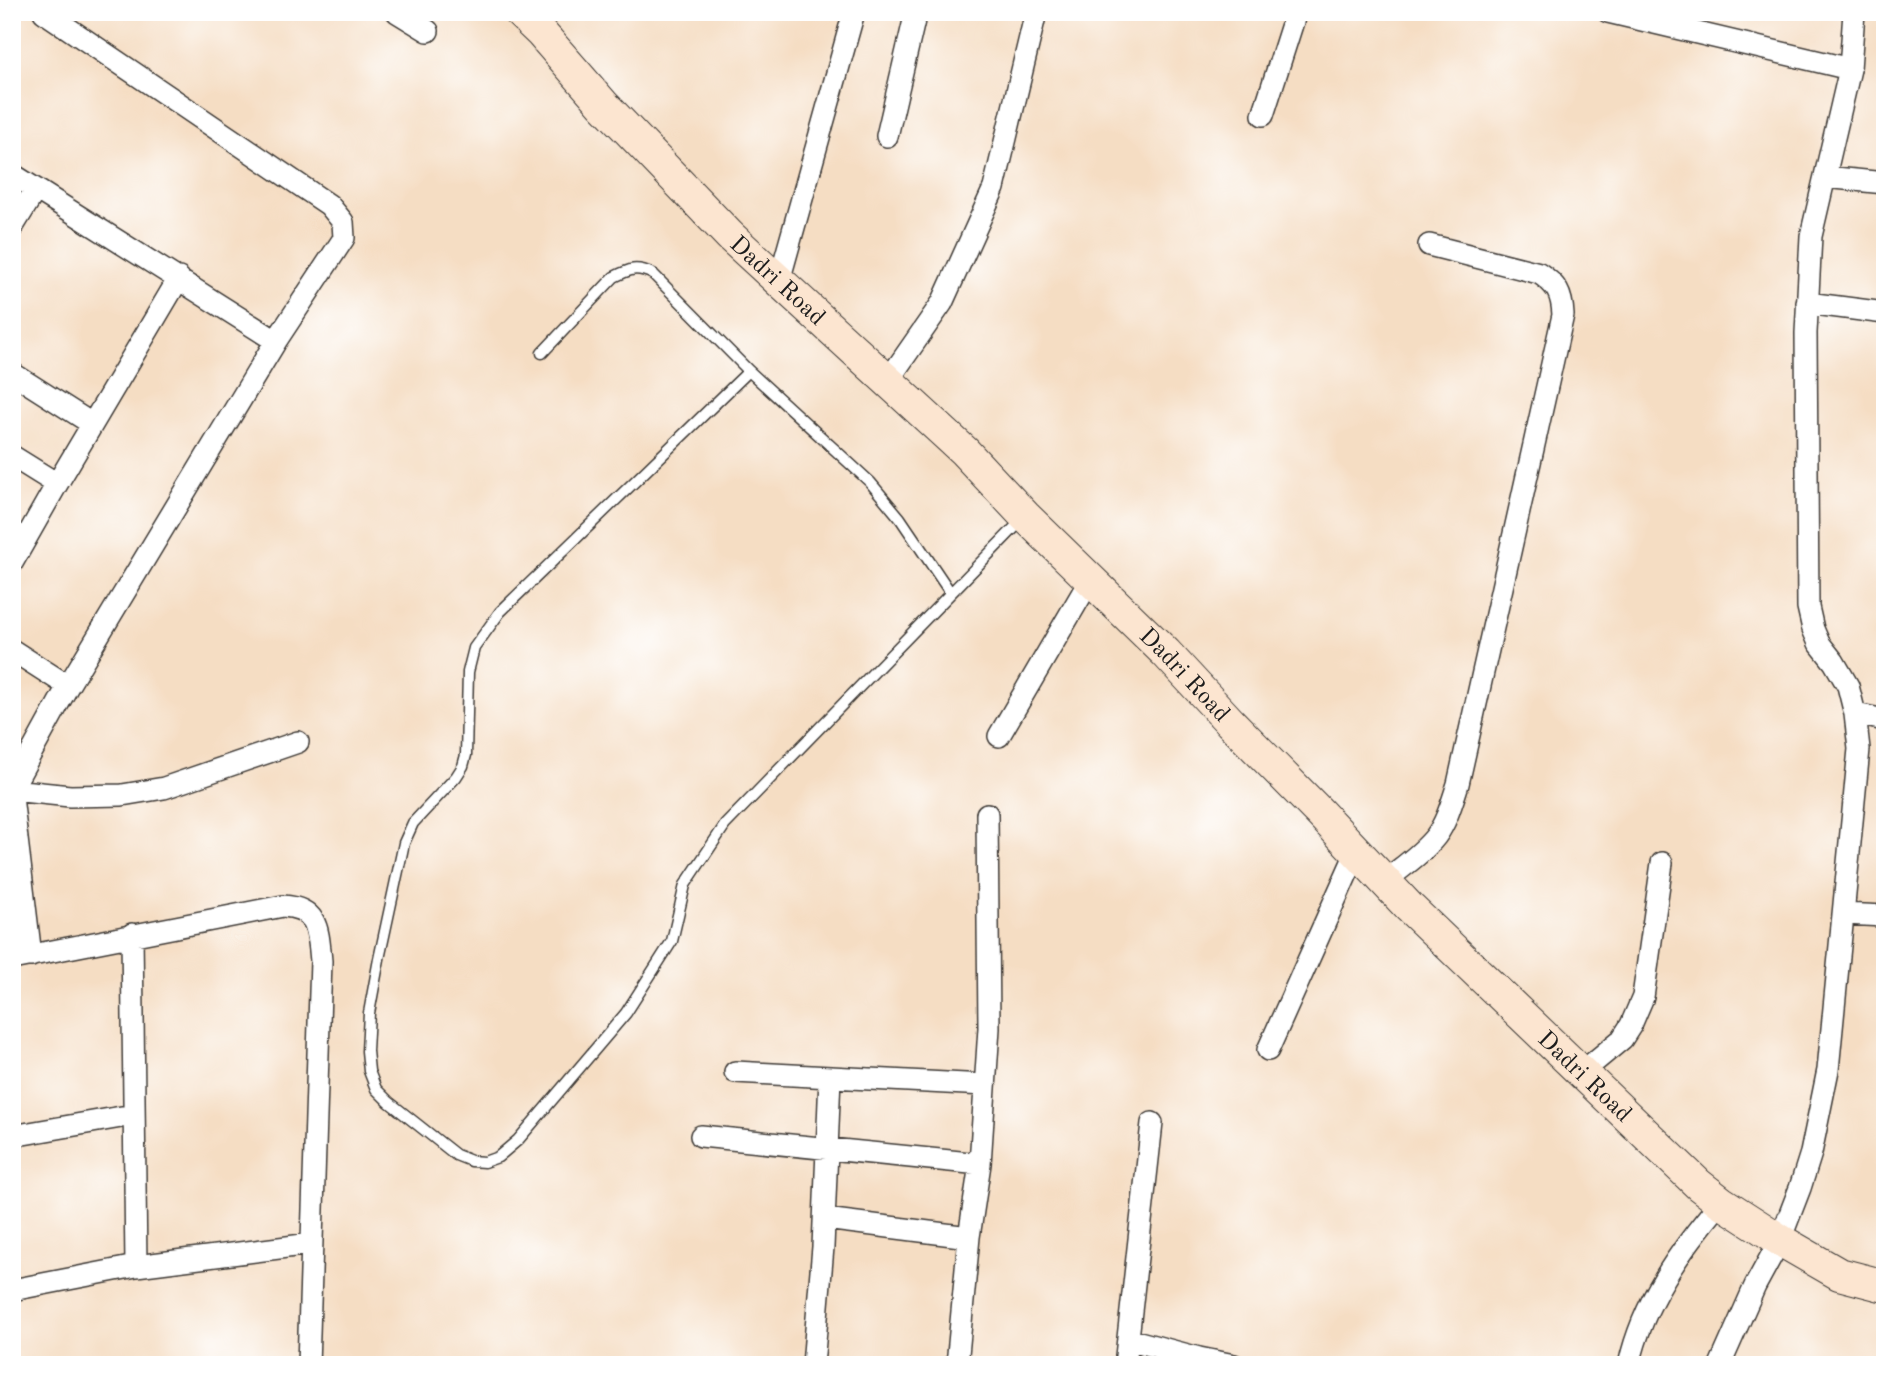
<svg xmlns="http://www.w3.org/2000/svg" width="1897" height="1377" font-family="'Old Standard TT',serif">
<rect width="100%" height="100%" fill="#fff"/>
<filter id="ink" filterUnits="userSpaceOnUse"><feTurbulence type="fractalNoise" baseFrequency=".0143" numOctaves="2"/><feDisplacementMap in="SourceGraphic" scale="14" xChannelSelector="R" yChannelSelector="G"/><feConvolveMatrix kernelMatrix="1 2 1 2 8 2 1 2 1" color-interpolation-filters="sRGB"/></filter>
<filter id="wash" filterUnits="userSpaceOnUse"><feTurbulence type="fractalNoise" baseFrequency=".00686" numOctaves="4" result="noise"/><feDisplacementMap in="SourceGraphic" scale="28" xChannelSelector="R" yChannelSelector="G"/><feGaussianBlur stdDeviation="1.57" result="paint"/><feColorMatrix in="noise" values="0 0 0 0 0 0 0 0 0 0 0 0 0 0 0 0 0 1.4 0 .05"/><feComposite in="paint" operator="in"/></filter>
<g filter="url(#wash)">
<rect width="100%" height="100%" fill="#f5ddc3"/>
</g>
<g filter="url(#ink)">
<g fill="none" stroke-linecap="round" stroke-linejoin="round">
<defs>
<path id="lane" d="M542,353L614,277C630,269 636,266 653,274L749,371L870,482L900,518L950,592
M749,371L500,612L474,648L468,672L466,755L463,766L456,777L413,823L404,843L379,959L369,1013L367,1051L369,1071L376,1089L389,1102L456,1155L471,1161L484,1162L498,1157L518,1140L626,1013L672,941L685,885L725,825L1023,519"/>
<path id="street" d="M397,12L428,31
M1608,12L1850,69
M1263,115L1296,12
M887,136L916,12
M12,174L276,341
M1825,177L1885,183
M12,228L36,189
M779,281L854,12
M1807,303L1885,313
M12,373L92,424
M887,382L942,303L994,188L1036,12
M12,456L57,484
M12,563L57,484L179,278
M12,650L68,686
M1855,714L1885,720
M999,736L1090,580
M12,788L68,686L276,341L344,238L343,222L329,205L44,12
M12,790L70,796L122,795L164,788L298,742
M12,797L31,956
M1385,881C1402,867 1422,854 1436,836C1447,821 1452,802 1458,784L1563,315C1562,294 1557,285 1539,273L1429,245
M1843,914L1885,916
M132,934L136,1266L311,1244
M12,959L283,906C319,908 318,931 321,961L308,1365
M1268,1050L1357,851
M735,1072L985,1085
M1581,1073L1622,1039L1631,1025L1643,997L1662,863
M12,1136L133,1115
M701,1136L980,1164
M825,1219L969,1237
M12,1290L136,1266
M1128,1339L1199,1358L1234,1365
M813,1365L823,1247L830,1077
M957,1365L969,1237L980,1164L989,1028L987,814
M1125,1365L1152,1123
M1629,1365C1643,1302 1680,1250 1721,1202
M1720,1365L1755,1286L1780,1240L1800,1188L1811,1153L1828,1070L1859,749L1855,714L1848,686L1834,662L1819,643L1813,629L1808,607L1806,333L1811,236L1850,69L1854,12"/>
<g id="secondary">
<path id="s1" d="M519,12L541,33L603,104L730,236L964,451L1025,516L1166,653L1230,722L1319,812L1410,908L1699,1185L1721,1202L1780,1240L1839,1274L1885,1286"/>
</g>
</defs>
<!-- lane casing -->
<use href="#lane" stroke="#3d3935" stroke-width="13"/>
<!-- street casing -->
<use href="#street" stroke="#3d3935" stroke-width="24"/>
<!-- secondary casing -->
<use href="#secondary" stroke="#3d3935" stroke-width="34"/>
<!-- lane -->
<use href="#lane" stroke="#fff" stroke-width="10"/>
<!-- street -->
<use href="#street" stroke="#fff" stroke-width="21"/>
<!-- secondary -->
<use href="#secondary" stroke="#fce5d0" stroke-width="32"/>
</g>
</g>
<g text-anchor="middle" stroke-width="6" stroke-linejoin="round" paint-order="stroke">
<!-- street labels -->
<g font-size="24" fill="#1c1c1c" stroke="#fff">
<text dy="8" stroke="none"><textPath href="#s1" startOffset="373">Dadri Road</textPath></text>
<text dy="8" stroke="none"><textPath href="#s1" startOffset="940">Dadri Road</textPath></text>
<text dy="8" stroke="none"><textPath href="#s1" startOffset="1507">Dadri Road</textPath></text>
</g>
</g>
<!-- margin -->
<rect width="1897" height="1377" fill="none" stroke="#fff" stroke-width="42"/>
</svg>
